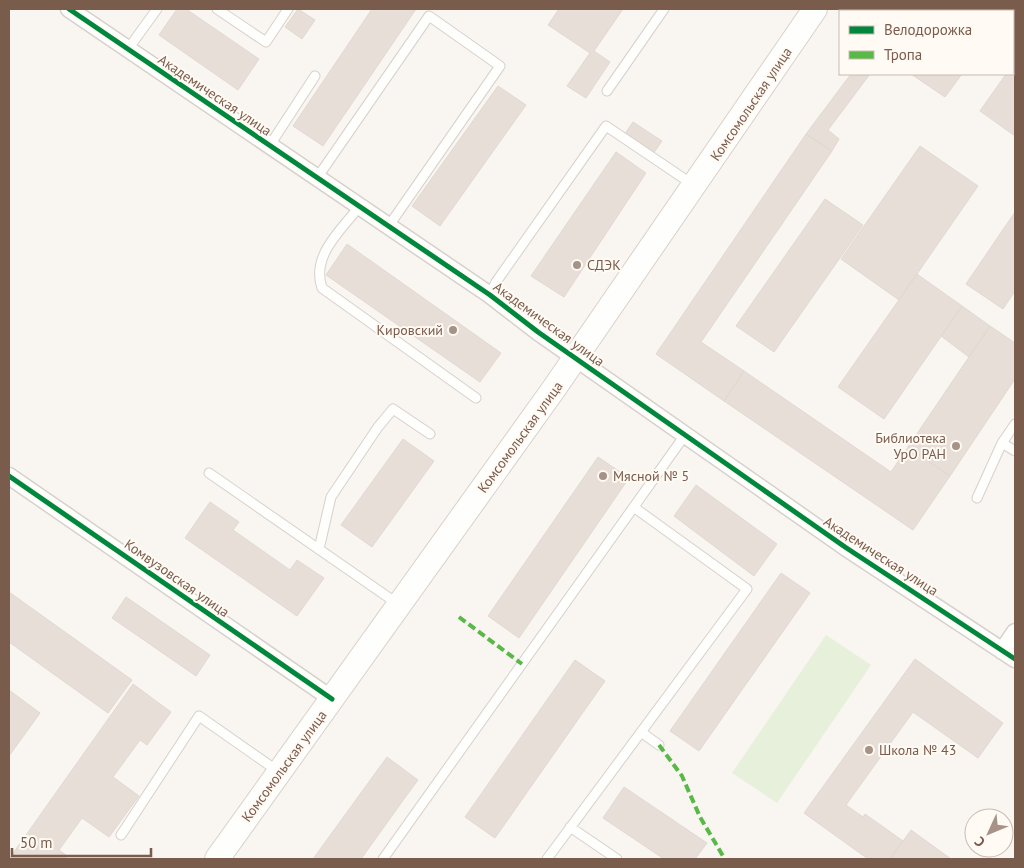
<svg xmlns="http://www.w3.org/2000/svg" width="1024" height="868" font-family="'PT Sans',sans-serif">
<rect width="100%" height="100%" fill="#f9f5f0"/>
<!-- green -->
<path fill="#e7f0db" d="M826,635L871,665L777,803L732,773Z"/>
<!-- building -->
<path fill="#e6ded7" stroke="#e2d8d2" d="M177,9H186L259,59L238,90L159,35Z
M298,9L315,20L302,39L285,27Z
M372,9H416L323,146L293,126Z
M559,9H623L594,51L610,62L586,98L567,86L590,53L548,25Z
M898,9H912L915,11H897Z
M919,9H1007L1005,11H917Z
M1015,60V136L980,111L1006,74H1013V64Z
M851,74H870L828,130L839,139L832,151L806,134Z
M911,74H962L945,97Z
M498,86L526,105L440,226L412,206Z
M633,122L662,141L653,154L624,135Z
M806,134L832,151L701,342L744,371L724,401L656,354Z
M920,146L978,186L899,300L841,259Z
M616,152L646,173L564,297L531,276Z
M825,199L863,225L774,352L736,326Z
M1015,212V291L1003,309L966,284Z
M347,244L501,353L480,382L326,275Z
M917,274L962,306L884,419L838,387Z
M962,306L990,326L969,357L941,336Z
M990,326L1015,343V379L950,476L908,447Z
M744,371L891,472L908,447L950,476L913,530L724,401Z
M403,439L434,461L372,547L341,525Z
M598,457L629,478L519,638L488,616Z
M696,485L777,544L754,576L674,516Z
M210,502L239,522L233,530L290,570L297,560L324,578L297,616L185,538Z
M781,573L810,593L699,751L670,731Z
M9,592L132,680L108,713L9,642Z
M126,597L210,655L196,676L112,618Z
M915,659L1003,723L978,758L913,712L846,805L863,817L865,814L903,841L890,859H868L804,813Z
M575,660L605,681L495,838L465,817Z
M133,684L171,712L147,745L140,740L113,777L139,796L109,837L82,818L59,850L67,856L64,859H9Z
M9,690L40,713L9,756Z
M387,757L418,780L404,799L361,859H313Z
M624,787L707,843L695,859H664L603,818Z
M911,830L951,859H890Z"/>
<g fill="none" stroke-linecap="round" stroke-linejoin="round">
<defs>
<path id="lane" d="M217,9L266,42L288,9
M128,49L157,9
M607,91L664,9
M270,145L315,76
M317,178L429,16L500,66L388,227
M359,207C340,231 311,256 322,288L476,398
M490,295L496,282L606,126L692,184
M1002,443L1015,424
M209,473L398,604
M977,498L1002,443L1015,451
M319,549L331,497L378,427L393,409L430,434
M641,732L659,745
M570,827L617,859
M121,835L199,716L279,772
M383,859L685,435
M547,859L747,589L635,508"/>
<path id="street" d="M69,9L490,295L538,332L845,547L1015,659
M9,476L332,699
M1002,651L1015,632"/>
<path id="secondary" d="M217,859L553,390L815,9"/>
</defs>
<!-- lane casing -->
<use href="#lane" stroke="#d7d1cb" stroke-width="11"/>
<!-- street casing -->
<use href="#street" stroke="#d7d1cb" stroke-width="19"/>
<!-- secondary casing -->
<use href="#secondary" stroke="#d9d2cb" stroke-width="26"/>
<!-- lane -->
<use href="#lane" stroke="#fefefd" stroke-width="9"/>
<!-- street -->
<use href="#street" stroke="#fefefd" stroke-width="16"/>
<!-- secondary -->
<use href="#secondary" stroke="#fefefd" stroke-width="24"/>
<!-- quiet -->
<path stroke="#58b947" stroke-width="4" stroke-dasharray="8 4" stroke-linecap="butt" d="M459,617L522,664
M659,745L682,776L700,817L723,856V859"/>
<defs>
<path id="cycleway" d="M69,9L490,295L538,332L845,547L1015,659
M9,476L332,699"/>
</defs>
<!-- cycleway casing -->
<use href="#cycleway" stroke="#fffaf3" stroke-width="8"/>
<!-- cycleway -->
<use href="#cycleway" stroke="#00873e" stroke-width="5"/>
</g>
<!-- markers -->
<g fill="#a69286" stroke="#fffaf3" stroke-width="2">
<circle cx="577" cy="265" r="5"/>
<circle cx="453" cy="330" r="5"/>
<circle cx="956" cy="446" r="5"/>
<circle cx="603" cy="476" r="5"/>
<circle cx="869" cy="750" r="5"/>
</g>
<g text-anchor="middle" stroke-width="4" stroke-linejoin="round" paint-order="stroke">
<!-- street labels -->
<g font-size="14" fill="#7a5c4d" stroke="#fffaf3">
<text transform="translate(215 95) rotate(34)" y="5">Академическая улица</text>
<text transform="translate(751 104) rotate(-56)" y="5">Комсомольская улица</text>
<text transform="translate(549 324) rotate(36)" y="5">Академическая улица</text>
<text transform="translate(520 437) rotate(-54)" y="5">Комсомольская улица</text>
<text transform="translate(881 556) rotate(33)" y="5">Академическая улица</text>
<text transform="translate(177 578) rotate(35)" y="5">Комвузовская улица</text>
<text transform="translate(284 766) rotate(-54)" y="5">Комсомольская улица</text>
</g>
<!-- poi labels -->
<g font-size="14" fill="#7a5c4d" stroke="#fffaf3" text-anchor="start">
<text x="587" y="270">СДЭК</text>
<text x="443" y="335" text-anchor="end">Кировский</text>
<text x="946" y="443" text-anchor="end">Библиотека<tspan x="946" dy="16">УрО РАН</tspan></text>
<text x="613" y="481">Мясной № 5</text>
<text x="879" y="755">Школа № 43</text>
</g>
</g>
<!-- border -->
<rect width="1024" height="868" fill="none" stroke="#7a5c4d" stroke-width="20"/>
<!-- legend -->
<rect x="839" y="10" width="175" height="65" fill="#fffaf3" stroke="#cabbb1"/>
<rect x="849" y="26" width="25" height="8" fill="#00873e" stroke="#cabbb1"/>
<text x="884" y="35" font-size="15" fill="#7a5c4d">Велодорожка</text>
<rect x="849" y="51" width="25" height="8" fill="#58b947" stroke="#cabbb1"/>
<text x="884" y="60" font-size="15" fill="#7a5c4d">Тропа</text>
<!-- north arrow -->
<g transform="translate(989 833) rotate(226)"><circle r="24" fill="#fffaf3" stroke="#cabbb1"/>
<path d="M0-4L9 19L0 12L-9 19Z" fill="#a69286"/>
<text y="-8" font-size="14" font-weight="bold" text-anchor="middle" fill="#7a5c4d">С</text>
</g>
<!-- scale -->
<path d="M12 848v8h139v-8" fill="none" stroke="#7a5c4d" stroke-width="2.5"/>
<text x="20" y="848" font-size="15" fill="#7a5c4d" stroke="#fffaf3" stroke-width="4" paint-order="stroke">50 m</text>
</svg>
